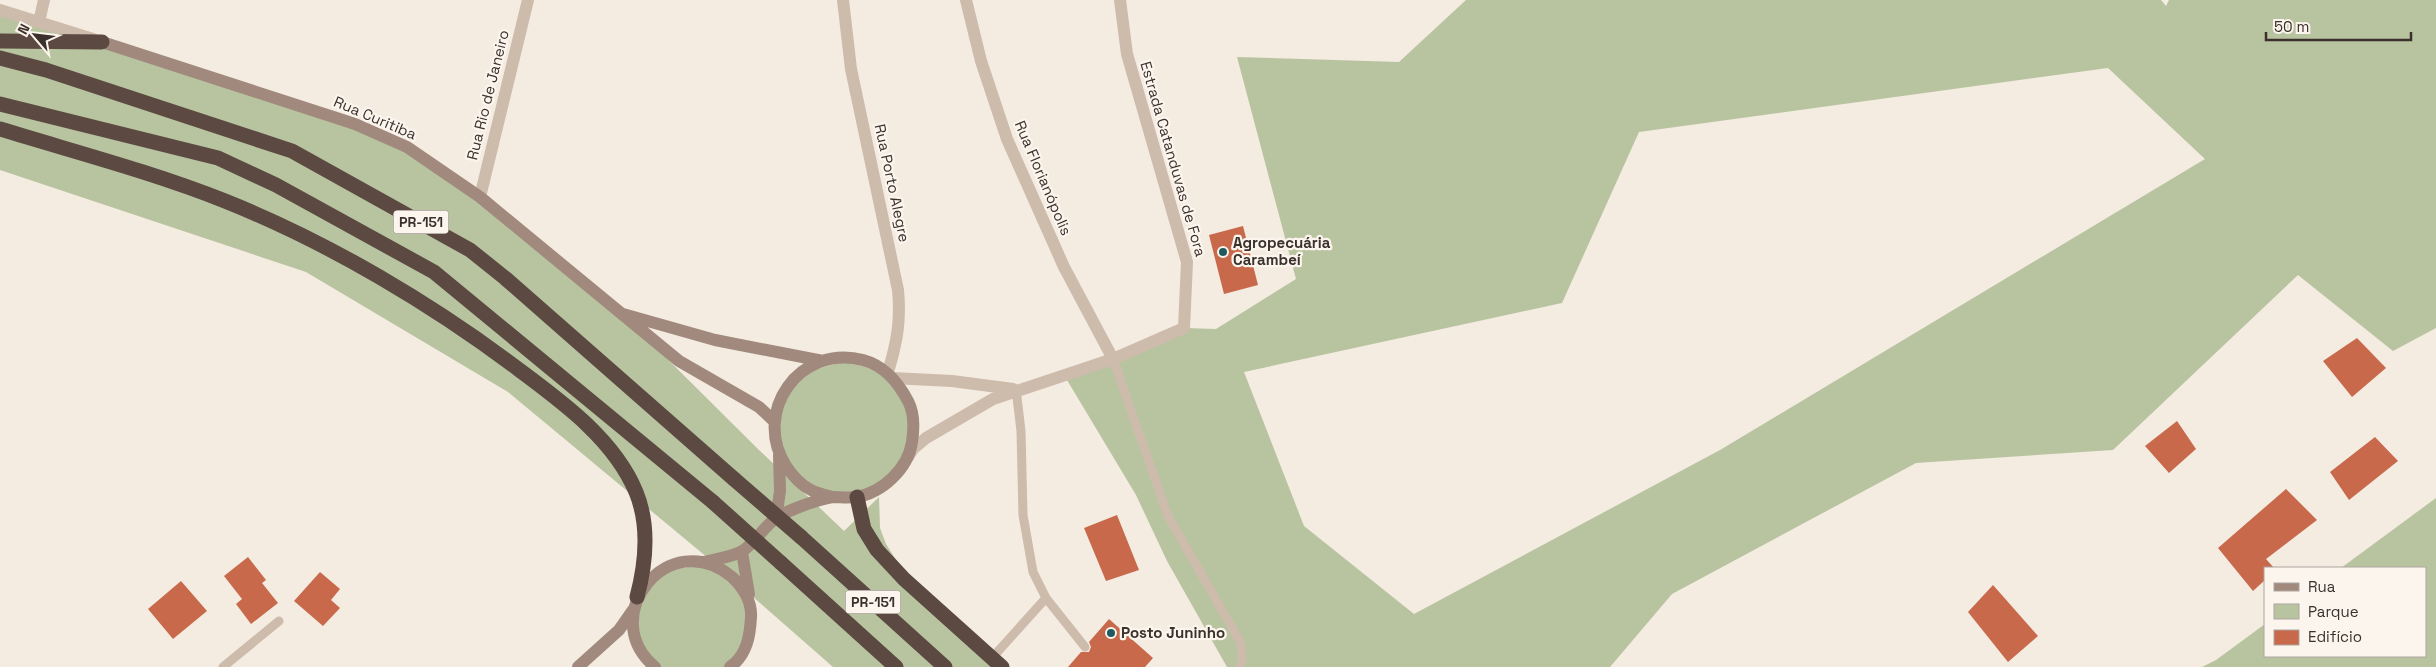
<svg xmlns="http://www.w3.org/2000/svg" width="2436" height="667" font-family="'Space Grotesk',sans-serif">
<rect width="100%" height="100%" fill="#f4ebe1"/>
<!-- green -->
<path fill="#b8c4a0" fill-rule="evenodd" d="M1466,0H2161L2166,6L2169,0H2436V328L2393,351L2298,275L2113,450L1916,463L1672,594L1610,667H1227L1167,561L1136,495L1067,380L1184,328L1216,329L1296,279L1237,57L1399,62ZM2108,68L2205,159L1720,450L1414,614L1304,526L1244,372L1562,303L1639,132Z
M0,10L407,147L621,313L759,450L844,531L879,497L880,528L886,544L914,588L1002,667H833L720,568L508,392L306,272L0,170Z
M848,360L885,375L909,409L911,433L900,470L875,488L833,495L806,484L786,464L777,421L786,392L804,373Z
M2436,498V667H2202L2216,660L2265,624V656H2425V568H2341Z
M703,565L738,587L748,610L747,636L739,654L725,667H660L648,657L636,630L640,598L668,570Z"/>
<!-- building -->
<path fill="#c8694b" d="M1243,226L1258,285L1224,294L1209,235Z
M2357,338L2386,368L2352,397L2323,361Z
M2177,421L2196,449L2169,473L2145,446Z
M2375,437L2398,461L2349,500L2330,472Z
M2286,489L2317,520L2266,559L2274,568H2265V580L2253,591L2218,548Z
M1117,515L1139,570L1106,581L1084,528Z
M248,557L266,580L262,583L278,603L251,624L236,604L242,599L224,576Z
M320,572L340,589L331,600L340,608L323,626L294,601Z
M181,581L207,611L173,639L148,609Z
M1993,585L2038,636L2008,662L1968,612Z
M1109,619L1153,658L1145,667H1068L1081,652H1089L1091,647L1089,642Z"/>
<g fill="none" stroke-linecap="round" stroke-linejoin="round">
<!-- service -->
<path stroke="#cdbbac" stroke-width="9" d="M1113,359L1168,516L1241,643L1242,660L1240,667
M1016,389L1021,431L1023,515L1033,572L1046,598L1085,647
M992,658L1046,598
M223,667L279,621"/>
<!-- minor -->
<path stroke="#cdbbac" stroke-width="12" d="M843,0L851,69L898,290C901,321 897,342 888,372
M966,0L981,61L1007,139L1064,267L1113,359
M0,10L93,39
M39,22L44,0
M480,197L528,0"/>
<!-- tertiary -->
<path stroke="#cdbbac" stroke-width="12" d="M892,378L952,381L1013,389
M908,457L913,449L926,438L993,399L1113,359L1184,328L1187,262L1127,54L1120,0"/>
<!-- secondary -->
<path stroke="#a18a7d" stroke-width="12" d="M102,42L355,124L407,147L480,197L679,361L759,407L774,421
M623,314L715,340L823,361
M776,519L780,491L779,455
M742,552L749,594
M704,562C715,559 734,557 744,550C756,541 764,527 776,518C788,510 819,499 833,497C840,497 848,498 856,497C882,493 908,469 912,442C914,429 915,414 908,401C898,382 885,366 863,360C799,344 752,412 786,466C792,475 801,485 811,490C817,493 825,495 832,497
M578,667L619,630L633,610
M655,667C595,617 669,524 732,577C743,587 752,602 751,617C750,636 747,655 730,667"/>
<!-- motorway -->
<path stroke="#5c4a42" stroke-width="15" d="M0,41L102,42
M0,58L46,70L292,151L470,250L505,278L734,479
M0,104L218,158L276,185L434,272L713,502
M0,129C75,152 152,172 225,201C328,242 434,305 522,372C565,404 615,441 636,492C650,526 646,563 637,597
M857,497L864,529L877,550L904,579L1002,667
M801,537L945,667
M781,563L896,667"/>
<!-- motorway-bridge -->
<path stroke="#5c4a42" stroke-width="15" d="M734,479L801,537
M713,502L781,563"/>
</g>
<!-- markers -->
<g fill="#1f5a5e" stroke="#fbf5ee" stroke-width="2">
<circle cx="1223" cy="252" r="5"/>
<circle cx="1111" cy="633" r="5"/>
</g>
<g text-anchor="middle" stroke-width="4.5" stroke-linejoin="round" paint-order="stroke">
<!-- shield labels -->
<g fill="#fbf5ee" stroke="#756b66" stroke-width="1">
<rect x="393.5" y="210.5" width="55" height="23" rx="4"/>
<rect x="845.5" y="590.5" width="55" height="23" rx="4"/>
</g>
<g font-size="14" font-weight="bold" fill="#3b302b">
<text x="421" y="227">PR-151</text>
<text x="873" y="607">PR-151</text>
</g>
<!-- street labels -->
<g font-size="15" fill="#3b302b" stroke="#fbf5ee">
<text transform="translate(488 95) rotate(-76)" y="5">Rua Rio de Janeiro</text>
<text transform="translate(375 118) rotate(23)" y="5">Rua Curitiba</text>
<text transform="translate(1173 159) rotate(74)" y="5">Estrada Catanduvas de Fora</text>
<text transform="translate(1043 178) rotate(67)" y="5">Rua Florianópolis</text>
<text transform="translate(892 183) rotate(78)" y="5">Rua Porto Alegre</text>
</g>
<!-- poi labels -->
<g font-size="15" font-weight="bold" fill="#3b302b" stroke="#fbf5ee" text-anchor="start">
<text x="1233" y="248">Agropecuária<tspan x="1233" dy="17">Carambeí</tspan></text>
<text x="1121" y="638">Posto Juninho</text>
</g>
</g>
<!-- legend -->
<rect x="2264" y="567" width="162" height="90" fill="#fbf5ee" stroke="#aea6a0"/>
<rect x="2274" y="583" width="25" height="8" fill="#a18a7d" stroke="#aea6a0"/>
<text x="2308" y="592" font-size="15" fill="#3b302b">Rua</text>
<rect x="2274" y="604" width="25" height="15" fill="#b8c4a0" stroke="#aea6a0"/>
<text x="2308" y="617" font-size="15" fill="#3b302b">Parque</text>
<rect x="2274" y="630" width="25" height="15" fill="#c8694b" stroke="#aea6a0"/>
<text x="2308" y="642" font-size="15" fill="#3b302b">Edifício</text>
<!-- north arrow -->
<g transform="translate(35 35) rotate(298)" stroke="#fbf5ee" stroke-width="4" paint-order="stroke">
<path d="M0-4L9 19L0 12L-9 19Z" fill="#3b302b"/>
<text y="-8" font-size="14" font-weight="bold" text-anchor="middle" fill="#3b302b">N</text>
</g>
<!-- scale -->
<path d="M2266 32v8h145v-8" fill="none" stroke="#3b302b" stroke-width="2.5"/>
<text x="2274" y="32" font-size="15" fill="#3b302b" stroke="#fbf5ee" stroke-width="4" paint-order="stroke">50 m</text>
</svg>
